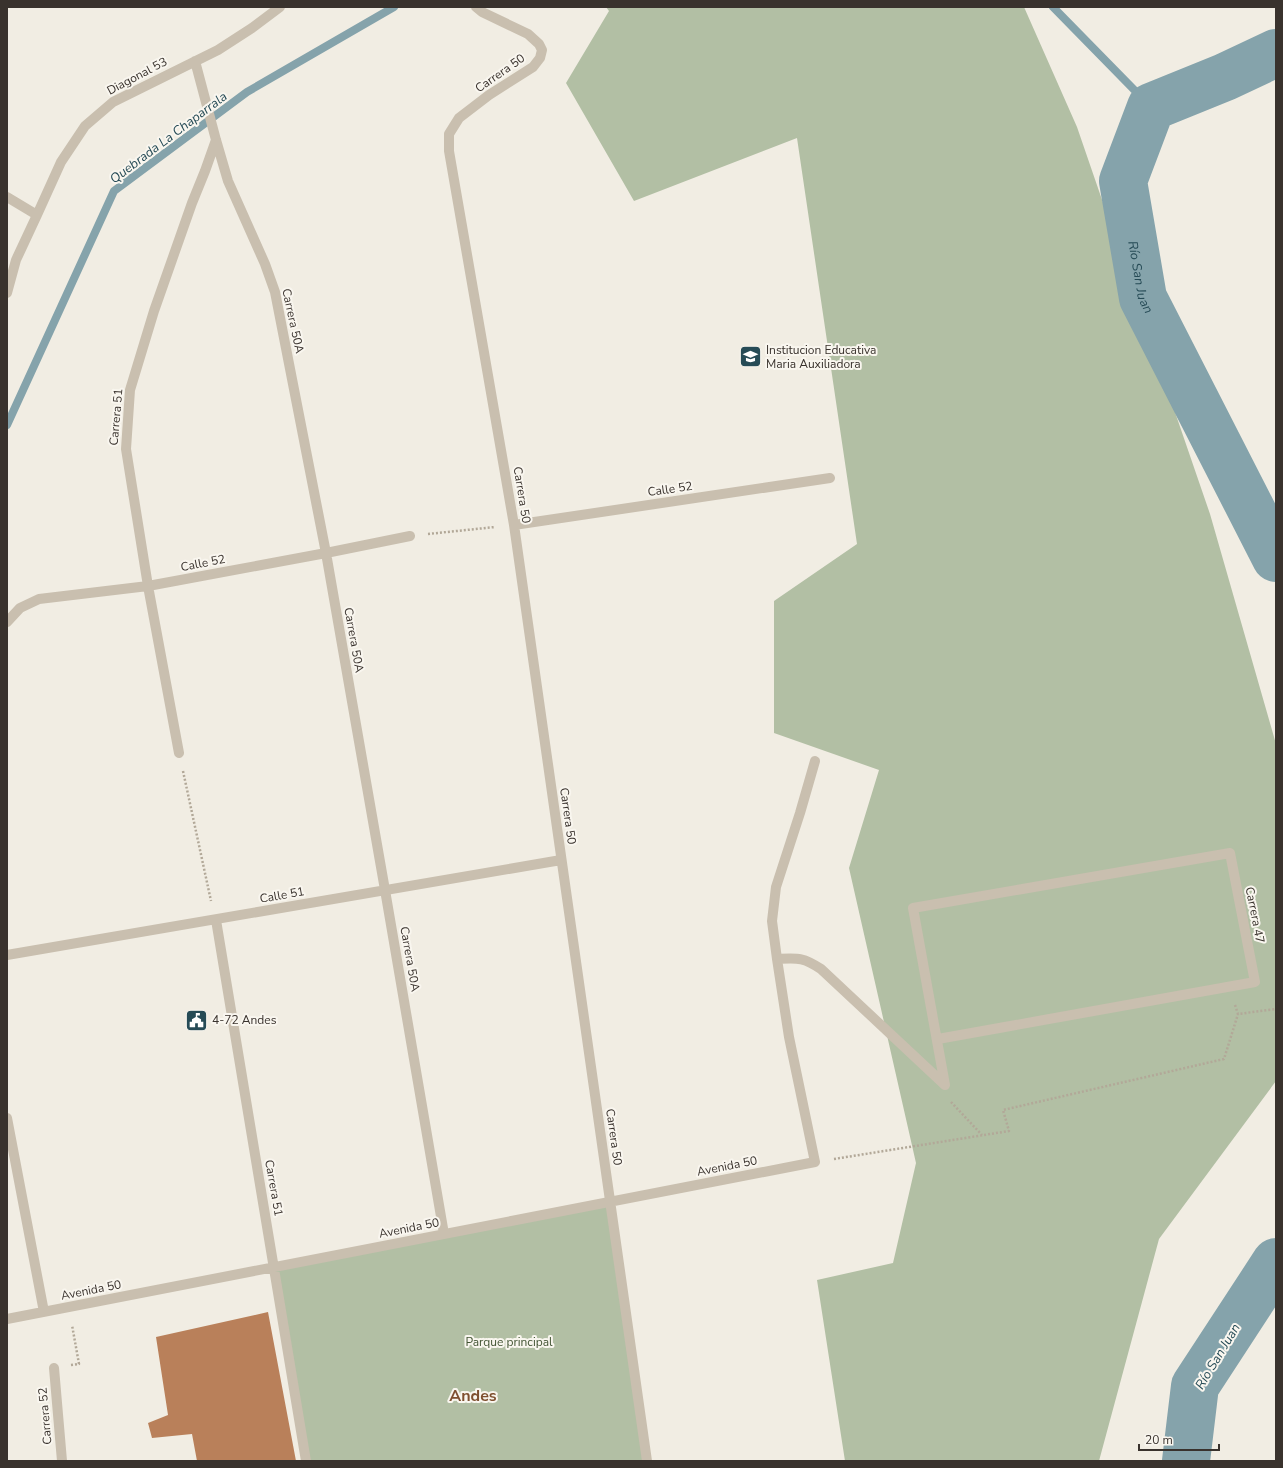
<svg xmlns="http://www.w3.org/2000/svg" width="1283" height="1468" font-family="'Nunito Sans',sans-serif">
<rect width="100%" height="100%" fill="#f1ede3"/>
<!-- green -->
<path fill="#b2bfa4" d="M606,7H1024L1077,127L1210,514L1276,744V1081L1159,1239L1099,1461H845L817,1280L893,1263L916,1163L849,868L879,770L774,733V601L857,544L797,138L634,201L566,83L609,11Z
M610,1202L647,1461H306L274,1267Z"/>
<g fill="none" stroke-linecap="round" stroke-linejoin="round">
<!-- stream -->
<path stroke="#85a3ab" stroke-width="8" d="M1053,7L1151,107
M7,425L114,191L247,92L394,7"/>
<!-- river -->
<g stroke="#85a3ab" stroke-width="48">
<path id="s1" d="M1276,53L1225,77L1151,107L1123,181L1143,298L1276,558"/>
<path d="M1186,1461L1195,1386L1276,1262"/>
</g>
</g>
<!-- building -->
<path fill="#b9805a" d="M268,1312L296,1461H197L192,1434L152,1438L148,1423L168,1415L156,1337Z"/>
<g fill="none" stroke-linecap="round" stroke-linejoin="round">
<!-- path -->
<path stroke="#b2a898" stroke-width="2.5" stroke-dasharray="2 2" stroke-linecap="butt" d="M428,534L495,527
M183,771L211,901
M1235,1005L1238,1014L1276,1009
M951,1102L982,1135
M834,1159L1009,1131L1003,1110L1224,1059L1238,1014
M71,1365L79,1364L72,1325"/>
<!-- street -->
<path stroke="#c9bfaf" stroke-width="10" d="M476,7L482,12L528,34L539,44L542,50L540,58L533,67L489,95L459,118L449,134V151L514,525L647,1461
M195,61L216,140L228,181L265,264L275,292L326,553L385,890L444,1234
M7,197L37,215
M7,293L16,260L37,215L61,162L85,126L113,102L218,50L252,28L280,7
M514,525L830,478
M7,622L20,608L39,599L148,586L326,553L410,536
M179,753L148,586L126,449L130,390L154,311L192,203L205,171L216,140
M216,920L306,1461
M7,955L561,860
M777,959C798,958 803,957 821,969L945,1085
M938,1039L1255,982L1230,853L913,908L945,1085
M7,1118L44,1312
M7,1319L815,1162L789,1037L777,959L772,921L776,887L800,813L815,761
M54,1368L62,1461"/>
</g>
<!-- icons -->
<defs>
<symbol id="school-square" viewBox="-11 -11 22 22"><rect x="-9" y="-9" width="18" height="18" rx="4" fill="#264b56" stroke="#f9f6ef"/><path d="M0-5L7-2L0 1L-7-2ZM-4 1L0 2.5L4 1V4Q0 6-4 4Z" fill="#fff"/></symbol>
<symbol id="civic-square" viewBox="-11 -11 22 22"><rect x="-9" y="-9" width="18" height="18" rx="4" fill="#264b56" stroke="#f9f6ef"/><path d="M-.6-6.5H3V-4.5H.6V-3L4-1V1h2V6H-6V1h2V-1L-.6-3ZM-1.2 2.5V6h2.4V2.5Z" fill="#fff"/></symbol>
</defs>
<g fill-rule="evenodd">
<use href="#school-square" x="738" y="344" width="25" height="25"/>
<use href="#civic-square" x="184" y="1008" width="25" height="25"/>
</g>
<g text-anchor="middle" stroke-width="4" stroke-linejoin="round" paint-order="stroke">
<!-- street labels -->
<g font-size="12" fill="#39322d" stroke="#f9f6ef">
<text transform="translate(500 73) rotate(-35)" y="4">Carrera 50</text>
<text transform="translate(137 76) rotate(-28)" y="4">Diagonal 53</text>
<text transform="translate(293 321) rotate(78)" y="4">Carrera 50A</text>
<text transform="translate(116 417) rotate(-85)" y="4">Carrera 51</text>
<text transform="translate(670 489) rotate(-8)" y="4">Calle 52</text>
<text transform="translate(522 495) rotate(81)" y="4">Carrera 50</text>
<text transform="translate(203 563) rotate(-11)" y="4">Calle 52</text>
<text transform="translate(354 640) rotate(80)" y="4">Carrera 50A</text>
<text transform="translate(568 816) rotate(82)" y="4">Carrera 50</text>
<text transform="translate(282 895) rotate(-10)" y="4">Calle 51</text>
<text transform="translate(1255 915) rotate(79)" y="4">Carrera 47</text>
<text transform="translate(410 959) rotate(80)" y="4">Carrera 50A</text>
<text transform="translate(614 1137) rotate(82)" y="4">Carrera 50</text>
<text transform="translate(727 1166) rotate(-11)" y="4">Avenida 50</text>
<text transform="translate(274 1188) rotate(80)" y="4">Carrera 51</text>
<text transform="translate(409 1228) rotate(-11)" y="4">Avenida 50</text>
<text transform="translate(91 1290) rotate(-11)" y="4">Avenida 50</text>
<text transform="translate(45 1416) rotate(-95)" y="4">Carrera 52</text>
</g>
<!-- poi labels -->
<g font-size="12" fill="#39322d" stroke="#f9f6ef" text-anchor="start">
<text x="766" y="354">Institucion Educativa<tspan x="766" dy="14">Maria Auxiliadora</tspan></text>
<text x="212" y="1024">4-72 Andes</text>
</g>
<!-- park labels -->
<g font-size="12" fill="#425433" stroke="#f9f6ef">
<text x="509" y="1346">Parque principal</text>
</g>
<!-- water labels -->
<g font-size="13" font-style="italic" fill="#264b56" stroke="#f9f6ef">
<text transform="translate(168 137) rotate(-37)" y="5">Quebrada La Chaparrala</text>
<text dy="5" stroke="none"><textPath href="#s1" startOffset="313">Río San Juan</textPath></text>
<text transform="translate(1217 1356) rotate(-59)" y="5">Río San Juan</text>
</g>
<!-- district labels -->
<g font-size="16" font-weight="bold" fill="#7e4f2f" stroke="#f9f6ef">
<text x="473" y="1401">Andes</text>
</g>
</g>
<!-- border -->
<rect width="1283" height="1468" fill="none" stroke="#39322d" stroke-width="16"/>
<!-- scale -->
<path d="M1139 1444v6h80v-6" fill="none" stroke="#39322d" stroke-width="2"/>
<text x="1145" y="1444" font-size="12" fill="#39322d" stroke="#f9f6ef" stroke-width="3" paint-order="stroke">20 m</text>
</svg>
